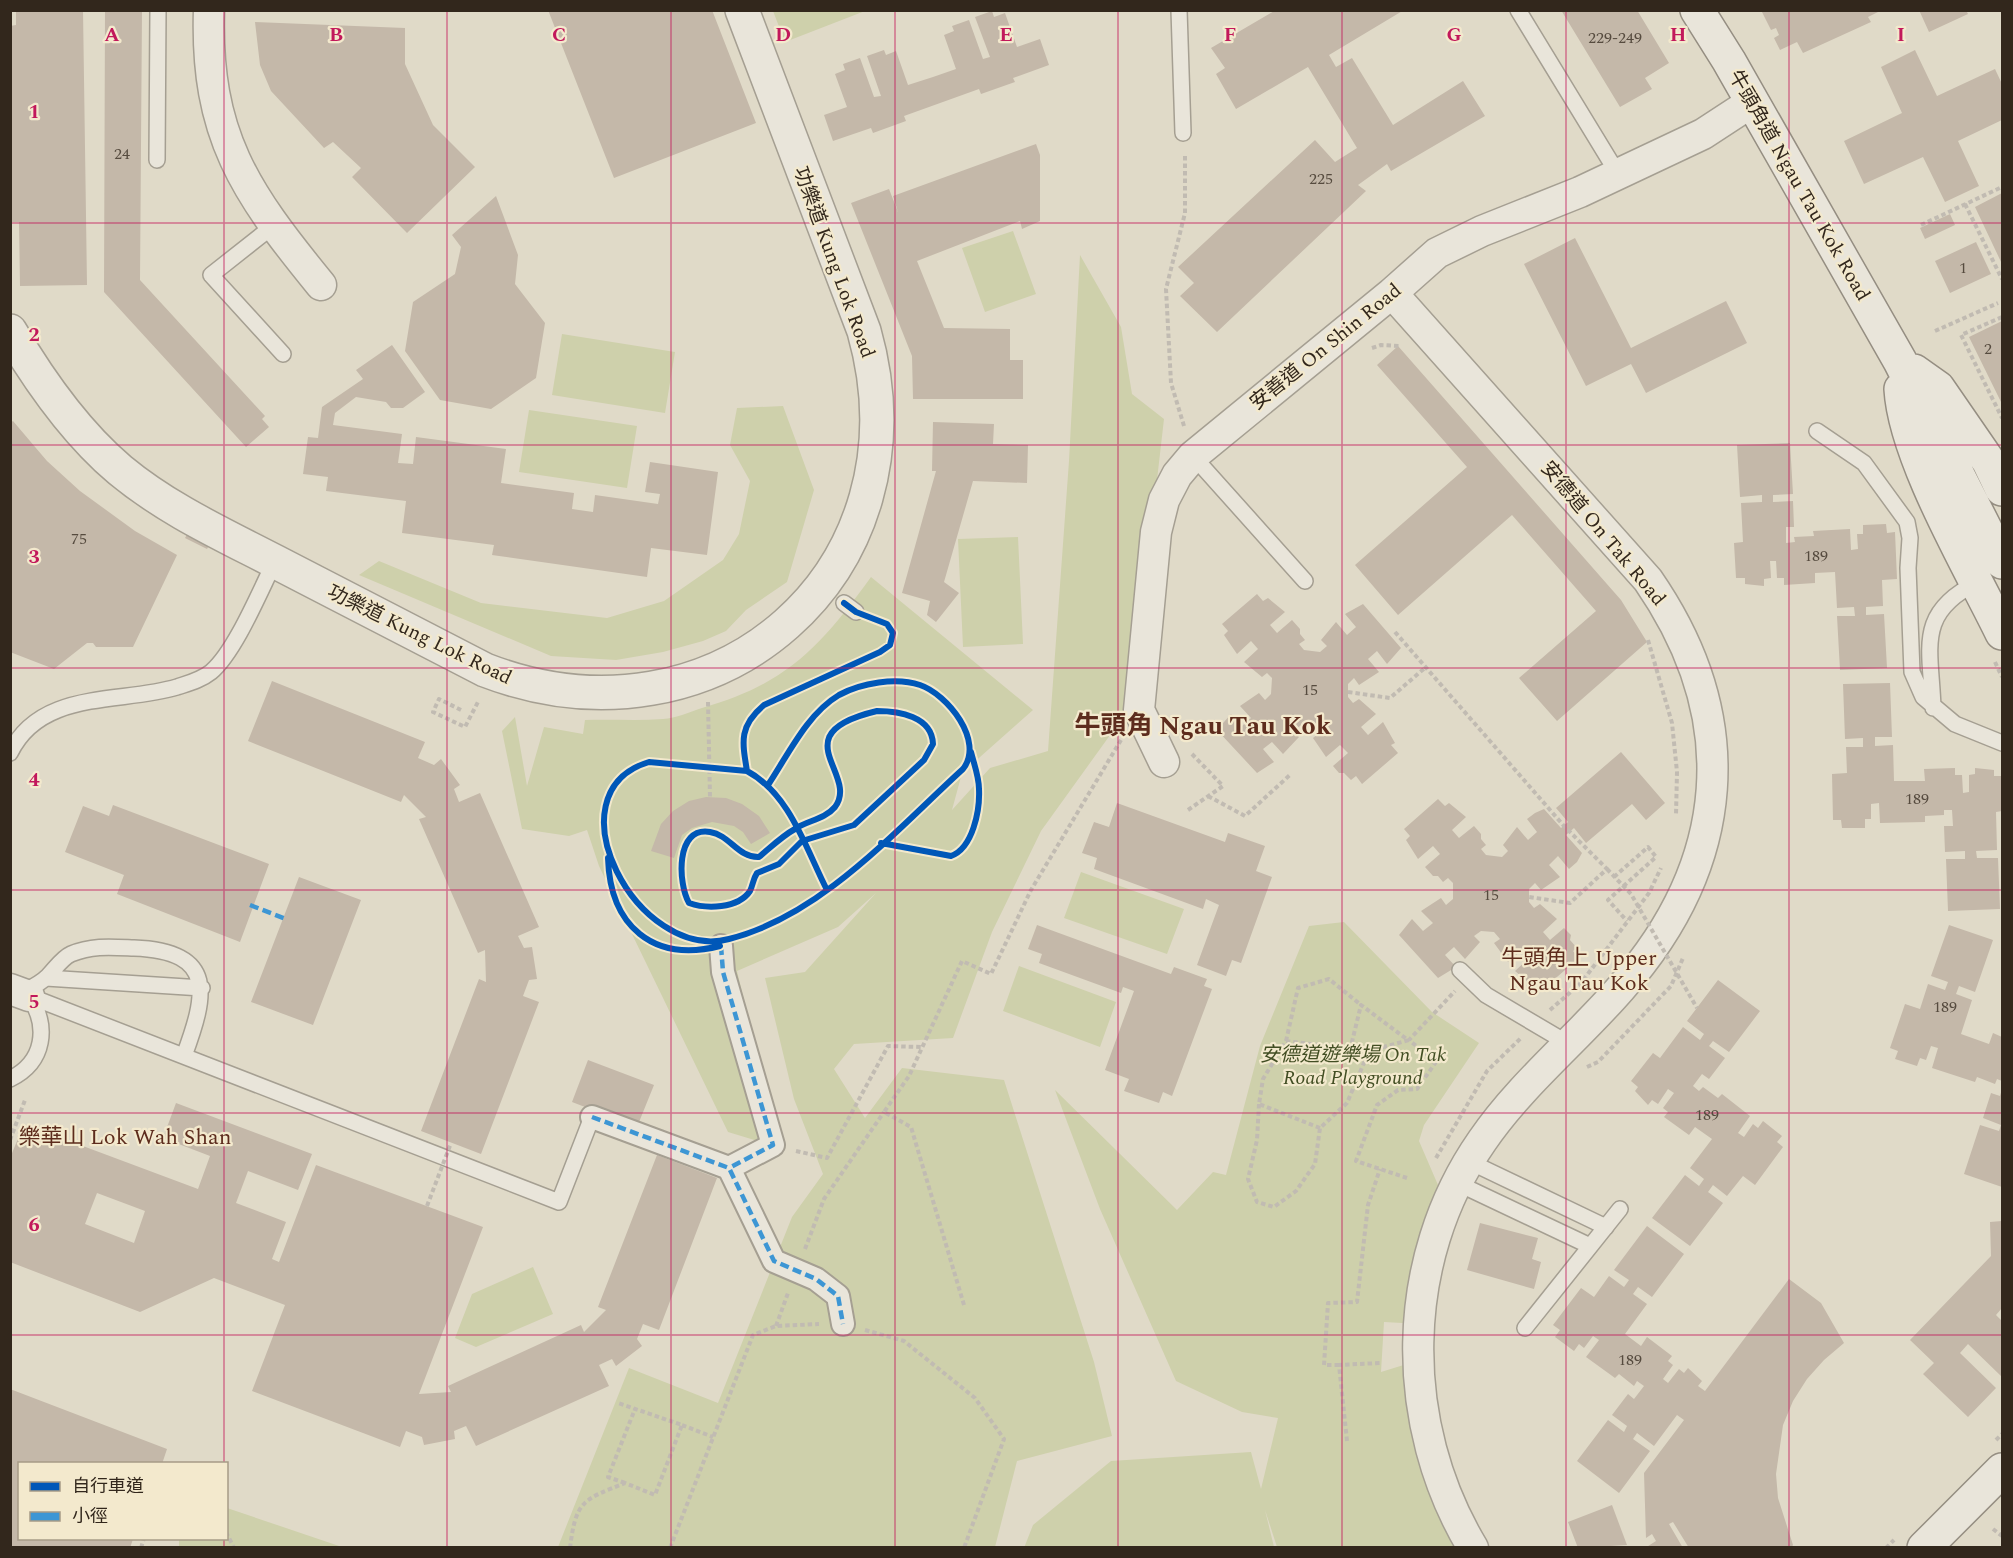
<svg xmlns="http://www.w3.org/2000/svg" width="2013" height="1558" font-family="Spectral,'Noto Sans TC',serif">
<rect width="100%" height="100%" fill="#e0dac8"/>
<!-- green -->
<path fill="#ced0ab" d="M773,11H865L785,42Z
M1013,231L1036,294L985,312L962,248Z
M1080,255L1121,327L1132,394L1164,419L1131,706L1041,831L992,932L953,1038L854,1044L834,1069L865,1118L902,1068L1004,1080L1094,1362L1112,1436L1017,1461L995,1547H558L629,1368L718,1403L792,1217L823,1174L794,1099L765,978L805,972L876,893L838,927L737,971L777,1138L761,1142L728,1132L599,866L587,830L569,836L522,829L502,731L515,717L527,786L544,727L583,734L585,720C611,719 637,721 663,719C676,718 690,712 702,708C787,684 821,646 871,577L1033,710L962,773L952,810L990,768L1048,751L1069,461Z
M562,334L675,352L665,413L552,395Z
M783,406L814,490L787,582L746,610L726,631L703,641L663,652L616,660L551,656L359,575L379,561L481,603L607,618L664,601L723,560L739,534L750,481L730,445L737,408Z
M529,410L637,426L627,488L519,472Z
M1018,537L1023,644L963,647L958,539Z
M1081,872L1184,909L1167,954L1064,918Z
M1344,922L1432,1012L1479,1043L1424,1125L1419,1141L1438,1185L1421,1324L1384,1322L1381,1372L1423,1359L1461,1548L1277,1547L1265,1510L1274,1547L1024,1548L1033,1525L1111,1461L1251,1452L1261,1489L1278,1418L1242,1412L1176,1381L1100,1209L1055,1090L1177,1210L1213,1172L1226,1175L1260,1046L1309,926Z
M1019,966L1116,1002L1100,1047L1003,1011Z
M533,1267L553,1314L476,1347L455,1338L472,1294Z
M227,1508L342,1547H179V1539L226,1538Z"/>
<!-- building -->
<path fill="#c4b8a9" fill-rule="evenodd" d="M16,10H83L87,285L20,286L19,222H10V26L16,25Z
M105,10H142L140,280L265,416L262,419L269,427L246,447L104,292Z
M548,10H712L756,123L614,178Z
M1276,10H1404L1329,55L1336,67L1352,58L1393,125L1463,81L1485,116L1391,171L1387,164L1358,185L1366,191L1217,332L1180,296L1194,283L1178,267L1315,140L1335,162L1357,148L1308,67L1236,109L1216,74L1225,68L1211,48Z
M1561,10H1637L1669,63L1645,78L1652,89L1620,107Z
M1761,10H1882L1868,17L1871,22L1803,53L1797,42L1780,50L1774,38L1779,35L1776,28L1771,30Z
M1919,10H1966L1968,14L1929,32Z
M992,11L994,17L1005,13L1017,47L1040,39L1049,65L1013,78L1015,82L981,94L979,89L904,116L906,121L873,133L871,128L833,141L824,115L847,107L835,74L845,70L843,64L860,58L874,97L881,96L867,56L884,50L886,55L896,51L908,85L933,77L956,69L944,35L954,31L952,26L969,20L983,59L990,57L975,17Z
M255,22L405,28V64L433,125L475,167L407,233L352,177L361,168L333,142L324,148L271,91L260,65Z
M1915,50L1937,96L1995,69L2002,84V120L1958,141L1979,186L1945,202L1923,157L1864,184L1844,141L1902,113L1881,67Z
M1036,144L1040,155V221L1022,229L1020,221L917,261L944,328L1010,329V360H1023V399H913L912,356L851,203L889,189L898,212L893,196Z
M2002,193V264L1975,207Z
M496,196L518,255L515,284L545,323L536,378L491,409L440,400L405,351L413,302L455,274L461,247L452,235Z
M1950,214L1955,225L1925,239L1920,228Z
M1575,238L1631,348L1726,301L1747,343L1646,393L1631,364L1586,386L1524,264Z
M1976,242L1991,274L1950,293L1935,261Z
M2002,321V404L1969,337Z
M392,345L425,392L403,408H391L386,402L356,397L335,413L333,425L402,434L398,463L413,464L416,437L506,449L501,483L574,493L572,509L593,512L595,495L658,504L660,494L645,492L650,462L718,472L707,555L651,548L647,577L492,555L494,545L402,533L406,501L326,491L328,477L303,474L308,437L318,438L322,407L363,379L356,370Z
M1398,346L1621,600L1647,642L1557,721L1519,678L1596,611L1512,515L1398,615L1355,565L1467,467L1377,365Z
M13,421L47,461L80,491L135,531L177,555L133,647H96L93,643H87L54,669L10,652V423Z
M933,422L994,424L993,444L1028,445L1027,483L973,481L944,582L959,593L936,622L927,615L930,601L902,593L936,471H932Z
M1790,443L1793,494L1773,495V502L1793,501L1794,527H1786V543L1795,542L1794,537L1814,536L1813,531L1850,529L1851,550L1858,549L1857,534H1863V525L1886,524L1887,533L1895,532L1897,579L1882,580L1883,606L1866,607V615L1884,614L1887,668L1840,670L1837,616H1855L1854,607L1837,608L1835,572L1815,573V583L1784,585V578H1777L1776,561H1770L1771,578L1764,579V586L1745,584V578H1736L1734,543L1743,542L1741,503L1762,502V495L1740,497L1737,445Z
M189,531L211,542L207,549L185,538Z
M1257,594L1263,601L1268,598L1285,612L1270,625L1277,633L1292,620L1300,629V634L1305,640L1299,644L1304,650L1320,652L1327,646L1321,640L1336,622L1347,635L1356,627L1345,614L1363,604L1401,648L1387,664L1377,651L1368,659L1379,672L1359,685L1354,678L1348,684V697L1353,703L1359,699L1376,714L1361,727L1368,735L1383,722L1395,743L1391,745L1398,753L1362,784L1356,776L1351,780L1344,773H1339L1333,766L1348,753L1340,745L1326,757L1313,738L1318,734L1313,727L1300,726L1293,731L1299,737L1283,754L1272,742L1263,749L1274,762L1257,773L1217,730L1231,714L1242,726L1251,718L1240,706L1259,693L1265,700L1271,694L1272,678L1267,673L1262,677L1244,662L1258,649L1251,641L1237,654L1224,635L1228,631L1222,624Z
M272,681L425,742L418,758L434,765L441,759L460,785L454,789L459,802L480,793L539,927L518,936L524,948L532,947L537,979L529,980L523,996L539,1002L481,1154L421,1131L479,979L486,982L485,950L478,953L419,819L426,817L404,795L401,802L248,741Z
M1890,683L1892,737H1875V746L1893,745L1894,781H1925L1924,769L1955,768V775H1962L1963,793L1969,792V775L1975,774V768L1994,770V776H2002V811L1996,812L1997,850L1976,851L1977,858H1998L2000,909L1948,911L1946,859H1965V851L1945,852L1944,826H1953L1952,810H1944V815L1925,816V822L1880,823L1879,803L1871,804V819H1865V828H1842L1841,820H1833L1832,774L1847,773L1846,747H1863V738L1845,739L1843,684Z
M1621,752L1665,803L1646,820L1632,804L1586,843L1574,828L1566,835L1582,853L1577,862L1569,869L1558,856L1549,865L1560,877L1541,890L1535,883L1529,889V902L1534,908L1540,904L1557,919L1543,932L1550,940L1564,928L1571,935L1570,940L1577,948L1573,951L1579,958L1543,989L1537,982L1533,986L1515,971L1529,958L1522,950L1508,962L1494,943L1500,939L1494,932L1481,931L1474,936L1480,942L1465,959L1454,947L1445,955L1456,967L1438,978L1399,935L1412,919L1423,931L1433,923L1421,911L1441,898L1446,905L1453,899V883L1448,878L1443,882L1438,876H1433L1425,867L1440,854L1433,846L1418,859L1406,840L1410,836L1404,829L1438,799L1445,806L1449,803L1466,817L1452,830L1459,838L1474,826L1481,834V839L1486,845L1481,849L1486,855L1502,857L1508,851L1503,845L1517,827L1528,840L1537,832L1527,819L1535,813L1544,809L1561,828L1568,822L1556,808Z
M706,797L726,798L742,804L759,816L770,833L751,844L743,832L734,826L712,822L692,828L682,835L674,858L651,851L661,824L673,811L689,801Z
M1117,803L1225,842L1228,833L1265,846L1256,871L1272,877L1241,963L1232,960L1226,976L1197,965L1219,905L1206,899L1203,909L1094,869L1097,858L1082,853L1094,822L1109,827Z
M113,805L269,864L240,942L117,894L124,875L65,852L83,806L109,816Z
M299,877L361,900L313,1025L251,1002Z
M1037,925L1171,974L1174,967L1207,979L1204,986L1212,989L1172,1096L1163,1092L1159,1103L1124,1091L1129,1079L1105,1070L1134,991L1123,987L1121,993L1039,963L1042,954L1028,949Z
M1949,925L1993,940L1975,992L1959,986L1956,994L1972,1000L1961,1034L1989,1044L1993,1033L2002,1037V1081L1997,1079L1995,1084L1977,1077L1975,1082L1932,1068L1938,1048L1931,1046L1926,1060L1920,1058L1917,1066L1895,1059L1898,1051L1890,1048L1905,1004L1920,1009L1928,984L1945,990L1948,982L1931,976Z
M1718,980L1760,1011L1729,1052L1713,1041L1709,1046L1725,1058L1709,1079L1702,1074L1693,1086L1699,1091L1703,1087L1718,1098L1722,1094L1750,1116L1738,1133L1744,1137L1753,1124L1758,1128L1763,1121L1782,1136L1777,1142L1783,1147L1755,1185L1743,1176L1727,1196L1713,1185L1708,1192L1723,1203L1690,1246L1652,1218L1685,1175L1699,1186L1704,1179L1690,1168L1712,1139L1695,1127L1689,1135L1664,1117L1668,1112L1663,1108L1674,1093L1668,1089L1658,1104L1652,1100L1648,1105L1635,1091L1638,1087L1631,1081L1653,1053L1660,1058L1683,1027L1700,1040L1704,1034L1687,1021Z
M588,1060L654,1085L637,1127L572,1102Z
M2002,1089V1187L1964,1174L1980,1125L1999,1131L2001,1125L1983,1118L1991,1093L2000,1096Z
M176,1103L312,1154L298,1190L248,1171L236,1203L286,1222L272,1259L279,1262L316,1165L483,1227L419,1394L451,1392L448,1386L581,1325L584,1332L606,1310L598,1307L657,1155L717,1178L659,1330L643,1324L637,1339L642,1346L616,1366L612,1359L599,1365L609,1386L476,1446L466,1426L454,1431L455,1439L424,1445L422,1437L406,1431L400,1447L252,1391L285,1305L214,1278L140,1312L10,1262V1158L24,1124L198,1189L210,1156L163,1138ZM97,1193L145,1211L134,1243L85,1224Z
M2002,1221V1308L1996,1315L2002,1321V1377L1968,1344L1960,1353L1996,1388L1968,1417L1923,1374L1934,1363L1910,1340L1991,1256L1990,1222Z
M1480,1223L1538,1238L1532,1259L1541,1262L1534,1289L1467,1270Z
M1647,1226L1684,1254L1652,1297L1638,1287L1633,1294L1647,1304L1625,1334L1641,1346L1647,1337L1672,1356L1668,1361L1673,1365L1663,1379L1668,1383L1679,1369L1684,1373L1688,1368L1702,1381L1698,1386L1705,1391L1789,1279L1821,1303L1844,1343L1824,1360L1807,1379L1793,1401L1783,1425L1776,1474L1778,1498L1793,1545L1791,1548H1689L1673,1522L1669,1524L1683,1548H1645L1656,1541L1652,1534L1646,1538L1644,1473L1684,1420L1677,1415L1654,1446L1637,1433L1633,1439L1650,1451L1619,1493L1577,1461L1608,1420L1624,1432L1627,1426L1612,1415L1628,1394L1634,1399L1644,1386L1637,1381L1634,1386L1619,1374L1615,1378L1586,1357L1599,1340L1593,1336L1584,1348L1579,1344L1574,1351L1555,1337L1560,1330L1553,1325L1581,1288L1594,1297L1609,1276L1624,1287L1629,1280L1614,1270Z
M10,1389L167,1449L162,1464H20V1539H133L130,1548H10Z
M1612,1505L1627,1545L1578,1548L1568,1522Z"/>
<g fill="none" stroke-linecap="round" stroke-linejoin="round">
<defs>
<path id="service" d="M1179,10L1183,133
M1518,10L1618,174
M157,160L158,10
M273,226L211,275L283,354
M1817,431L1864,463L1907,522L1910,538L1908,568L1912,672L1923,697L1955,724L2002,743
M1193,456L1305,581
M844,603L856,612
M1933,708C1931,648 1915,613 1978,582
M10,753C41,689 121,704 177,687C189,683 201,680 211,672C235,652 260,591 275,561
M1460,970L1486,995L1569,1044
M46,978L202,988
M21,993C31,988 40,984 48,976C55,969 62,958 71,954C92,945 112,947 134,948C218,951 206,996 184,1056
M29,996L559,1202L592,1117
M10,1079C45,1062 49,1026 29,996
M1468,1161L1606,1227
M1457,1183L1590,1246
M1525,1328L1620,1209"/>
<path id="pedestrian" d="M721,946L723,972L773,1145L729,1168
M592,1117L729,1168L774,1261L816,1279L838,1296L843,1324"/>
<path id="minor" d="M209,10C205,135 245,192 321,285
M1392,293L1648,580C1744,719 1731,863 1621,988C1576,1040 1521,1084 1482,1141C1399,1260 1398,1424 1473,1548
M1164,762L1139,710L1156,532L1164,500L1177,475L1193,456L1392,293L1437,253L1482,231L1580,192L1703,134L1752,102
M10,989L29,996"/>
<path id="tertiary" d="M10,331C40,382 75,432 120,470C167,509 222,534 276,562C346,598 416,634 485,670C716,759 932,571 864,331L742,10"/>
<path id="secondary" d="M1697,10L1729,61L1900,361L2002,562
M1914,371L1938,388L1989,462L2002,489
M1901,389C1905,458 1971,569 2002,633
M1924,1548L2002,1470"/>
</defs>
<!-- service casing -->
<use href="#service" stroke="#a59f92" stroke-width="18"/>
<!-- pedestrian casing -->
<use href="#pedestrian" stroke="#a59f92" stroke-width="26"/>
<!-- minor casing -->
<use href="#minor" stroke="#a59f92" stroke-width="33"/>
<!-- tertiary casing -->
<use href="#tertiary" stroke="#a59f92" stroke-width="36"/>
<!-- secondary casing -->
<use href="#secondary" stroke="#958e82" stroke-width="36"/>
<!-- path -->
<path stroke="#c1bbb2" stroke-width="4" stroke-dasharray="4.5 3" stroke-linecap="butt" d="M1965,204L2002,279
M1921,225L2002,187
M2002,317L1961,335L2002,418
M1935,331L1998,303
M1372,348L1381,345L1400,346
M1184,426L1171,383L1166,289L1185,213V153
M1395,632L1564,826L1607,869L1570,903L1529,897
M1648,640L1672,723L1677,772L1676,815
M1995,662L2002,677
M1348,692L1390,698L1426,667
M708,702L710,797
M461,710L439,699L433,712L465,727L479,700
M1208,796L1245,816L1291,774
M1188,810L1223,786L1191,753
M1614,877L1648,847L1656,857L1608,900L1627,921
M1550,1010L1581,983L1649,893L1661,868
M1286,1041L1298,988L1329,979L1361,1005
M1350,1050L1361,1005L1408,1040
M1587,1067L1598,1062L1671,986L1683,958
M1259,1104L1257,1140L1248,1179L1257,1202L1274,1207L1296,1191L1315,1164L1320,1128L1347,1103L1369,1051L1409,1040
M1320,1128L1259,1104L1263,1079L1286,1041L1369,1051
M10,1140L25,1100
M796,1151L827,1158L888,1046L921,1047
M1436,1158L1487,1071L1521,1038
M1407,1178L1356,1161L1377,1105L1398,1090L1417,1089L1436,1062L1409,1040L1455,991
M805,1249L824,1199L884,1112
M964,1305L911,1127L884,1112L909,1076L962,961L991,974L1031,890L1121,740
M776,1326L788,1293
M865,1330L904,1341L975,1398L1004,1439L964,1548
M1339,1365H1324L1328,1303L1357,1302L1368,1205L1380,1169
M682,1425L713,1437
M1996,1440L2002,1434
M1347,1441L1339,1365L1380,1363
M625,1483L608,1477L635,1409
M1993,1529L2002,1536
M226,1532L234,1548
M141,1548L144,1538
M570,1548C576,1500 583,1500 625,1483L655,1495L682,1425L618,1403
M670,1548L753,1335L776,1326L819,1324
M1886,1548L1894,1540"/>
<!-- service -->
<use href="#service" stroke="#e9e5da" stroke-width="15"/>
<!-- pedestrian -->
<use href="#pedestrian" stroke="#e9e5da" stroke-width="22"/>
<!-- minor -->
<use href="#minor" stroke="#e9e5da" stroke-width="30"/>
<!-- tertiary -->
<use href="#tertiary" stroke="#e9e5da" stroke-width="33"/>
<!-- secondary -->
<use href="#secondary" stroke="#e9e5da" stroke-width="33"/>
<!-- path-bridge -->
<path stroke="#c1bbb2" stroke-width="4" stroke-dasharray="4.5 3" stroke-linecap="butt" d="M1607,869L1631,894L1697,1008
M427,1206L451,1143"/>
<!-- quiet -->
<path stroke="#3d96d4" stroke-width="4.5" stroke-dasharray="9 4.5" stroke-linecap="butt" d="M250,905L286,919
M721,946L723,972L773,1145L729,1168
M592,1117L729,1168L774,1261L816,1279L838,1296L843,1324"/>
<defs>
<path id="cycleway" d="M877,711C898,711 932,716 933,744L924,760L854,825L802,841L779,864L757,873C753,879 753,885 750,891C738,909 706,909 689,903C678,884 675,826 710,832C730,835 738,858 759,857C770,848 782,836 795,829C808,820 824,820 835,807C860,774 780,734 877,711Z
M747,771C742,741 739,726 764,705L880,652L890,645L893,633L887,624L856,612L844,603
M768,785C788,755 807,714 839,695C861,683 896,677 920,685C947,694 985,741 963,769C895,831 821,916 729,939C638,963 547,793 649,762L747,771C790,794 806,849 827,890
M881,843L951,856C973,848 980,810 979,789C979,777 974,764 971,752
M608,858C610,926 653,963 720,946"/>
</defs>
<!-- cycleway casing -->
<use href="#cycleway" stroke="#f3e9cd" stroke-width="10"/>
<!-- cycleway -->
<use href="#cycleway" stroke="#0057b8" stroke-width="6"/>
</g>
<!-- grid -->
<path fill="none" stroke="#c2185b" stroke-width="1.5" stroke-opacity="0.55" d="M224,10V1464M447,10V1548M671,10V1548M895,10V1548M1118,10V1548M1342,10V1548M1566,10V1548M1789,10V1548M10,223H2002M10,445H2002M10,668H2002M10,890H2002M10,1113H2002M10,1335H2002M224,1538V1548"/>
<g text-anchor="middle" stroke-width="4.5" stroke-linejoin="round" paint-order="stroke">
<!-- number labels -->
<g font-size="16" fill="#564b3f">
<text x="1615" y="43">229-249</text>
<text x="122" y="159">24</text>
<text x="1321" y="184">225</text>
<text x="1963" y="273">1</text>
<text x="1988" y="354">2</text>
<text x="79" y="544">75</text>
<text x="1816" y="561">189</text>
<text x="1310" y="695">15</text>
<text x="1917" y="804">189</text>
<text x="1491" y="900">15</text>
<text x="1945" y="1012">189</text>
<text x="1707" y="1120">189</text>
<text x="1630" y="1365">189</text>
</g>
<!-- street labels -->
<g font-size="20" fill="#32271c" stroke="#f3e9cd">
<text transform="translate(1800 185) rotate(60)" y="7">牛頭角道 Ngau Tau Kok Road</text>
<text transform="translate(835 262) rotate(70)" y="7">功樂道 Kung Lok Road</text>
<text transform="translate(1325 346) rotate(-39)" y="7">安善道 On Shin Road</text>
<text transform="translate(1604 533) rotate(50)" y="7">安德道 On Tak Road</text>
<text transform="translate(420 634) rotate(26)" y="7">功樂道 Kung Lok Road</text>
</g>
<!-- park labels -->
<g font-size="20" font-style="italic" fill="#424e23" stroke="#f3e9cd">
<text x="1353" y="1061">安德道遊樂場 On Tak<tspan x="1353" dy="23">Road Playground</tspan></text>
</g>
<!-- quarter labels -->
<g font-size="22" fill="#5d2c1d" stroke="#f3e9cd">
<text x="1579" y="965">牛頭角上 Upper<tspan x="1579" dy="25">Ngau Tau Kok</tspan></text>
<text x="125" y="1144">樂華山 Lok Wah Shan</text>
</g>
<!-- district labels -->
<g font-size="26" font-weight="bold" fill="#5d2c1d" stroke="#f3e9cd">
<text x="1203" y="734">牛頭角 Ngau Tau Kok</text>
</g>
</g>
<g font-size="20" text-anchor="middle" font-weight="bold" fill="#c2185b" stroke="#f3e9cd" stroke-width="4.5" stroke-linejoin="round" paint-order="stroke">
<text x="112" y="41">A</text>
<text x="336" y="41">B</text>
<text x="559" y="41">C</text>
<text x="783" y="41">D</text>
<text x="1006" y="41">E</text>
<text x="1230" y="41">F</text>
<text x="1454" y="41">G</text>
<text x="1678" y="41">H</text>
<text x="1901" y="41">I</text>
<text x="34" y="118">1</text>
<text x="34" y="341">2</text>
<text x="34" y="563">3</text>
<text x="34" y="786">4</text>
<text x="34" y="1008">5</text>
<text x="34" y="1231">6</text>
</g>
<!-- border -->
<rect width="2013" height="1558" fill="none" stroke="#32271c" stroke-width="24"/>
<!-- legend -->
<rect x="18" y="1462" width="210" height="78" fill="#f3e9cd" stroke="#a69b86" stroke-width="1.5"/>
<rect x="30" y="1482" width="30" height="9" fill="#0057b8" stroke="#a69b86" stroke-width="1.5"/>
<text x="72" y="1492" font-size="18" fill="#32271c">自行車道</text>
<rect x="30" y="1512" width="30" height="9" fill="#3d96d4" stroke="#a69b86" stroke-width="1.5"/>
<text x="72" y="1522" font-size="18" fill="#32271c">小徑</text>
</svg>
